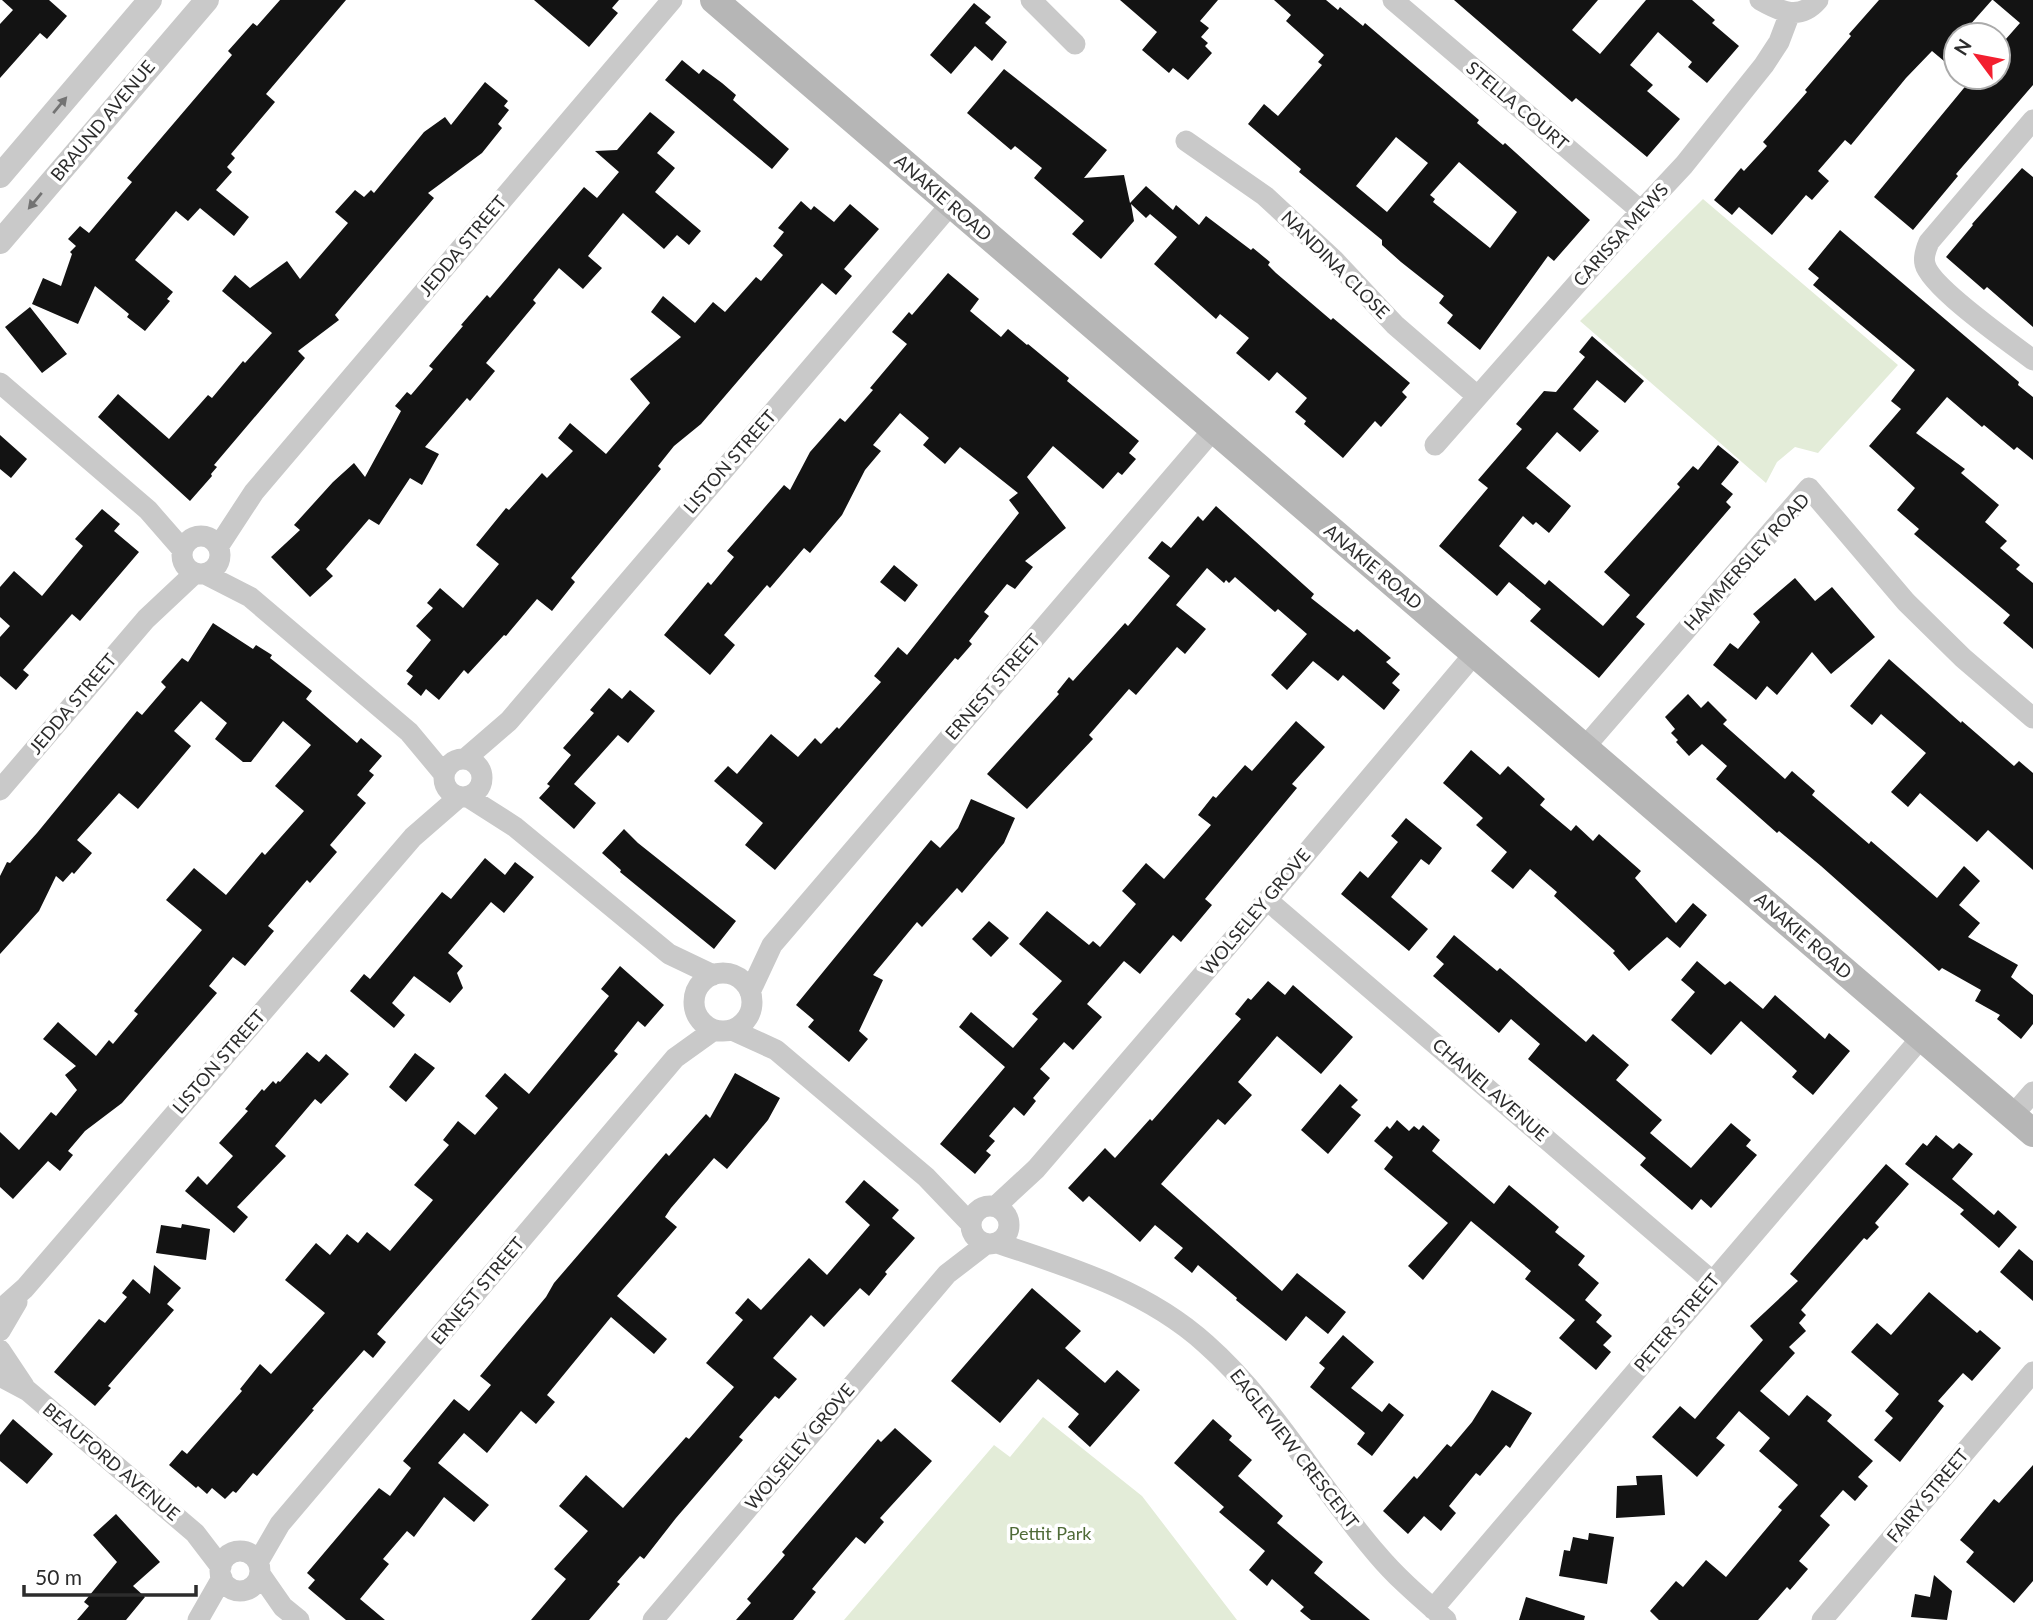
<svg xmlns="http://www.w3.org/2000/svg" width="2033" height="1620" font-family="Lato,sans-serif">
<rect width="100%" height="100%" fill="#fff"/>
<!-- green -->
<path fill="#e3ecd8" d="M1703,199L1898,365L1818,453L1795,447L1777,462L1766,483L1580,321Z
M1043,1417L1142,1496L1237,1620H844L994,1445L1010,1457Z"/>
<!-- building -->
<path fill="#131313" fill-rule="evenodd" d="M2,0H49L67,16L47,39L40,33L0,78V24L13,10Z
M280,0H346L266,94L275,102L231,154L235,158L227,167L232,172L216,190L249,217L234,236L200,208L188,221L176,211L135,260L173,292L167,299L170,301L145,331L127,317L129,314L95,286L78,324L32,304L43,278L61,286L72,254L70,252L76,246L68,239L80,226L89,233L132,182L127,178L232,55L228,51L253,23L257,26Z
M534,0H619L612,8L618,13L589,47Z
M1120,0H1218L1200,21L1209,28L1201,37L1208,43L1205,46L1212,53L1188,80L1173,68L1169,73L1142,50L1157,32Z
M1274,0H1326L1338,10L1340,7L1363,26L1365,23L1479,120L1477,123L1503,145L1505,143L1590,220L1554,261L1548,256L1480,350L1447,323L1453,315L1439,303L1444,296L1401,262L1382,245V240L1299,172L1301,169L1248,124L1264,104L1278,116L1322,65L1318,62L1324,55L1286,21L1291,15ZM1396,137L1428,163L1387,212L1356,186ZM1459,162L1517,212L1490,248L1433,202L1435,199L1430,195Z
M1454,0H1598L1572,30L1600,54L1646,0H1692L1715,20L1712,23L1739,46L1707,83L1688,67L1692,62L1658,32L1630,65L1653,85L1647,91L1680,119L1647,157L1576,98L1572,102Z
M1879,0H1992L1961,35H1956V71L1932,51L1906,78L1851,145L1845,140L1818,171L1829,181L1812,200L1806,195L1772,235L1739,207L1732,215L1714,200L1741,168L1744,171L1767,146L1763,142L1807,92L1805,90L1851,36L1849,34Z
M1993,0H2033V85L1956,174L1958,176L1913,230L1874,197L1973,77H1998V48L2020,23Z
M974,3L991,17L985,23L1007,42L992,61L975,46L951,74L930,55Z
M682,60L699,74L703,69L722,83L736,95L733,100L789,149L772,169L665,80Z
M1004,69L1107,150L1084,178L1124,175L1130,203L1146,186L1173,210L1176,205L1199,225L1206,216L1251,250L1253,248L1270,262L1268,265L1276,273L1331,320L1333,318L1410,383L1402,392L1407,397L1381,427L1375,421L1343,458L1304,424L1306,421L1295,412L1307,398L1277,372L1269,381L1236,353L1249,338L1220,314L1216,319L1154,264L1177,237L1150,214L1146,218L1131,204L1134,221L1101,259L1072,234L1084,221L1034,178L1042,168L1015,146L1011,150L967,113Z
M485,82L508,101L504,106L509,110L498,124L502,128L482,153L428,193L434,198L335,315L339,320L298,351L305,358L214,465L217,467L211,474L212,476L190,501L98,417L118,394L169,439L208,395L212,398L243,361L245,363L272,333L222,291L235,275L250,288L287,261L300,279L348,223L335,212L355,190L364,197L371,190L374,193L424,132L445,117L451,125Z
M650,112L675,132L657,153L675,168L655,192L701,231L689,245L677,235L664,249L623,213L588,256L602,268L583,289L559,268L533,300L536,303L486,363L495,371L470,401L467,398L425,447L439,454L422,485L410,478L379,525L369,519L326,569L333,576L310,597L271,557L300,530L294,525L333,482L354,463L365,477L401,411L395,406L407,392L411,395L433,369L429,366L463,326L461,325L487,295L490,298L584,187L597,198L619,172L595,151L617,150Z
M2022,168L2033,177V327L1987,287L1984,290L1946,257L1973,225L1972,224Z
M801,201L811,210L814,206L834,222L850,204L879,229L844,269L852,276L836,295L822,283L701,424L674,446L658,466L661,469L571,578L575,582L552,611L537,599L506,636L504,635L468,674L464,670L439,700L426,689L421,696L407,684L413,676L406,671L431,640L416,626L433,608L427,603L440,588L463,608L499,564L476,545L506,508L509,510L542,473L547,478L573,451L558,438L570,423L606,454L650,403L630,379L681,337L651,312L663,296L695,323L713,302L725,312L756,277L761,281L783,255L773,246L784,232L778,228Z
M1840,230L2019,382L2018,385L2033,397V460L2017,447L2014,450L1984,425L1982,427L1947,397L1916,433L1965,469L1961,473L1999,505L1985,522L2007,541L2000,548L2020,565L2016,569L2033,583V649L2003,623L2010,615L1914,534L1919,529L1897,510L1915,488L1869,446L1901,409L1891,401L1915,370L1813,285L1819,278L1808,269Z
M948,273L979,299L970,311L1001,337L1008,329L1027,345L1028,344L1069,378L1067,381L1139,441L1129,453L1136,459L1122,475L1118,472L1103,489L1053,446L1027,477L1066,528L1025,561L1033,567L1015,589L1007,584L984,612L989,616L969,641L972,644L958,660L955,658L775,870L745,845L763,823L714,781L728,766L737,774L771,734L798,757L815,738L821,744L837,727L839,729L881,682L874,676L898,647L907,655L1019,513L1009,500L1018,493L960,447L945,464L923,445L929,438L900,413L873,445L881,451L865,470L842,515L810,553L804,548L770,588L767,585L724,635L735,645L710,675L664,635L708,582L711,585L734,557L727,551L784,485L790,490L810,452L840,418L845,422L873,390L870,388L907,344L892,332L909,312L912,315Z
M30,307L67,354L42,373L5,327Z
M1592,336L1644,381L1625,403L1597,380L1573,409L1599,431L1580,452L1557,432L1526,468L1571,506L1549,533L1536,522L1533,525L1523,516L1499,546L1545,585L1549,580L1603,626L1630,595L1604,572L1680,487L1677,484L1693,466L1698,470L1718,445L1739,462L1721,484L1733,494L1726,502L1731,507L1636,617L1645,624L1599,678L1530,621L1541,609L1509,582L1497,596L1439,546L1488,488L1478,480L1522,429L1516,424L1544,391L1556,392L1585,357L1579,352Z
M0,435L27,459L11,478L0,469Z
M1216,506L1314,594L1311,598L1354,632L1357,629L1391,658L1386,662L1400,674L1392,683L1400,690L1384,710L1343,675L1338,681L1313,661L1287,690L1271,675L1307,634L1278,609L1275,612L1235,577L1229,583L1226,580L1224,583L1207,568L1176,605L1206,629L1185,654L1177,647L1136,695L1129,689L1089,735L1093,739L1027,809L987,774L1059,694L1057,692L1069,677L1073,681L1125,623L1128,626L1170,576L1148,558L1162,541L1171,548L1198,516L1203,521Z
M102,509L120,524L114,531L139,552L80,621L72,614L23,670L29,675L16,690L0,676V637L10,626L0,617V587L14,571L42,596L83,546L75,539Z
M894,565L918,585L905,602L880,582Z
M1795,578L1815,601L1832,587L1875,637L1831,674L1812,652L1777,695L1767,686L1756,700L1713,665L1730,643L1738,649L1760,622L1753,614Z
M213,623L253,649L256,645L272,655L270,658L312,691L306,699L357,743L361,738L382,756L369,771L374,775L357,795L366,803L330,845L337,852L310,883L307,880L268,926L274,931L245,966L233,957L209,986L217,993L122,1103L85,1131L68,1151L73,1155L60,1171L48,1161L13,1199L0,1187V1132L19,1150L51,1112L56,1116L77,1090L65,1075L76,1066L43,1039L58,1022L96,1056L109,1040L113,1044L138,1014L134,1011L202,930L166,900L194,868L226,895L262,852L265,855L304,811L275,786L311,745L283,721L251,762H243L215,739L227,723L201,701L174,731L191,746L138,809L119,793L77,840L92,853L74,874L72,872L63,882L56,876L39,911L0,954V876L7,862L10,863L37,833L137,711L142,715L166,687L161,682L182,658L188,662Z
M1889,659L1961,723L1962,721L2014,766L2019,761L2033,773V870L1988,830L1977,842L1920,793L1908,807L1891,792L1926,753L1881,714L1872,725L1850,706Z
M609,688L622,699L630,690L655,711L628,743L618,735L574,784L596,803L574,829L539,798L550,786L547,784L571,755L563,748L594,713L590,710Z
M1688,694L1701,708L1708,701L1727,720L1723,724L1785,779L1792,771L1815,791L1812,795L1869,844L1871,841L1937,898L1964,866L1980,881L1959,905L1980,923L1968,937L2018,965L2011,977L2033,995V1024L2021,1039L1997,1019L2000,1015L1975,1001L1981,990L1942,968L1939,971L1821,866L1779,831L1777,833L1716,779L1727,766L1702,744L1689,756L1676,742L1678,740L1671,733L1675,729L1665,717Z
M1296,721L1325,747L1292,784L1297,788L1205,899L1212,905L1181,942L1173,935L1140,974L1124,961L1087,1004L1102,1017L1073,1050L1064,1042L1040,1069L1050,1078L1033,1098L1036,1101L1024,1116L1014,1107L989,1136L995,1141L986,1151L991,1155L975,1174L940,1144L1005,1067L959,1027L971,1012L1013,1048L1038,1019L1032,1014L1062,981L1019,944L1047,911L1089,945L1093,941L1100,947L1136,904L1122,891L1146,863L1164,879L1211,825L1198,815L1213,796L1216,798L1245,765L1252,771Z
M1471,750L1500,775L1508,766L1545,799L1540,805L1571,831L1576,825L1593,841L1599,834L1641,871L1635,878L1676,923L1693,903L1707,915L1680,948L1667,937L1629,971L1613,953L1615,951L1554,896L1557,892L1530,869L1513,889L1491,871L1507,852L1476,825L1483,818L1443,783Z
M971,799L1015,818L1004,843L962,893L957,888L922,927L917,922L873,975L883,980L859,1031L868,1039L849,1062L808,1027L814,1020L796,1005L931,840L940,848L958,828Z
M1406,818L1442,848L1429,865L1421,859L1391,897L1428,929L1409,951L1341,894L1360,871L1368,878L1398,842L1391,836Z
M624,829L638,843L736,921L714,949L620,872L621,870L602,853Z
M485,858L505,875L515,862L534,877L504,913L491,902L448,953L463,966L457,973L463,988L450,1003L414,976L392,1003L405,1015L394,1028L350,991L364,974L370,979L442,892L451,899Z
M989,921L1009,938L991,957L972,939Z
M1454,935L1497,971L1500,968L1586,1042L1593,1034L1629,1065L1616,1080L1662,1120L1650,1133L1691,1168L1731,1123L1751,1140L1746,1146L1757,1155L1711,1208L1701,1199L1692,1210L1640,1165L1646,1158L1528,1059L1540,1044L1511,1019L1499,1033L1433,976L1444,964L1436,957Z
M1697,961L1725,985L1730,981L1763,1009L1775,995L1825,1039L1829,1033L1850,1051L1813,1095L1792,1077L1797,1071L1741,1021L1711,1055L1671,1020L1695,992L1681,980Z
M620,966L664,1005L645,1027L638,1021L614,1051L618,1054L605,1069L377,1334L386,1342L373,1358L364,1350L312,1409L314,1410L257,1476L253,1473L236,1493L233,1491L225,1499L212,1488L207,1494L198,1486L196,1488L169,1465L182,1450L187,1454L242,1391L240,1389L260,1364L271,1374L325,1313L285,1280L316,1243L330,1255L347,1234L358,1243L367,1232L390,1251L433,1200L414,1185L449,1145L443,1140L458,1121L475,1135L498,1108L485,1096L505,1073L529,1094L609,996L601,989Z
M1268,981L1285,995L1293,985L1353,1037L1321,1074L1277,1036L1238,1082L1252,1095L1225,1125L1218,1119L1161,1184L1282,1291L1297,1273L1346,1312L1328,1334L1306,1316L1286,1341L1236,1300L1237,1298L1198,1265L1192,1273L1174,1258L1183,1248L1155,1225L1140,1242L1089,1196L1083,1202L1068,1188L1105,1148L1115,1158L1150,1119L1152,1121L1241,1019L1235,1014L1248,998L1251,1000Z
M307,1052L319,1062L326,1054L349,1074L321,1104L315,1099L275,1146L286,1156L237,1207L248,1217L234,1233L185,1191L198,1176L207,1185L233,1156L219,1143L248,1111L245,1109L262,1089L264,1091L273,1081L276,1084L278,1081L280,1082Z
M415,1053L435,1068L406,1102L389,1087Z
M735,1073L780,1098L768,1120L727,1169L714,1158L671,1208L665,1217L677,1227L617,1296L667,1339L654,1354L611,1317L547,1395L555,1402L536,1424L521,1411L487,1453L464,1433L438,1463L489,1505L474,1522L444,1497L414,1537L407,1531L383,1559L389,1564L360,1599L385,1620H346L308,1588L315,1580L307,1573L379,1488L390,1496L411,1468L403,1461L454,1399L469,1411L491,1385L480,1376L546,1297L554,1283L666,1153L669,1156L706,1114L710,1118Z
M1340,1084L1358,1100L1351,1107L1361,1115L1328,1154L1301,1130Z
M1397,1120L1409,1131L1414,1126L1419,1130L1423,1125L1440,1140L1432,1151L1494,1204L1509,1185L1559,1227L1555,1232L1585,1256L1578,1265L1599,1283L1585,1300L1602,1315L1596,1322L1612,1336L1603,1345L1611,1352L1596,1370L1559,1338L1575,1320L1525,1279L1531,1271L1471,1221L1423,1280L1408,1266L1448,1223L1384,1169L1393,1157L1374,1141L1387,1126L1390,1129Z
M1936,1135L1953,1149L1959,1143L1973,1154L1952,1179L1994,1215L1998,1210L2017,1227L1999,1248L1960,1214L1964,1210L1905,1164L1923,1143L1927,1146Z
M1886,1164L1909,1184L1875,1223L1879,1227L1867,1240L1864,1238L1801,1310L1806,1315L1799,1323L1806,1331L1789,1347L1795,1353L1760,1391L1789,1416L1807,1395L1832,1415L1827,1421L1873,1461L1858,1477L1868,1486L1855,1501L1843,1490L1820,1516L1830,1525L1799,1561L1808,1569L1790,1590L1787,1587L1758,1620H1659L1650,1611L1676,1581L1683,1587L1706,1560L1726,1577L1782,1510L1778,1507L1798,1485L1759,1451L1770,1438L1739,1411L1716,1438L1725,1445L1697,1477L1652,1437L1680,1406L1695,1419L1718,1392L1763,1340L1750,1326L1798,1281L1790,1274Z
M864,1180L899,1210L892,1218L915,1238L885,1272L887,1274L869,1296L860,1288L824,1327L811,1315L773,1358L797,1379L779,1399L775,1396L739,1437L743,1440L676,1518L644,1559L640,1556L617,1582L620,1584L589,1620H531L566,1579L554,1569L588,1531L559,1506L586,1475L623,1508L686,1437L689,1439L734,1387L706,1363L743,1320L735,1313L748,1298L761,1310L809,1258L827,1275L870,1225L845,1202Z
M182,1224L210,1229L206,1260L156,1253L161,1225L181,1228Z
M2019,1249L2033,1261V1301L2000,1272Z
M154,1265L181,1288L167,1304L174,1310L108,1386L111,1388L95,1406L54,1372L99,1319L105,1323L127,1297L122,1293L133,1279L150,1294Z
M1032,1288L1081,1331L1065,1348L1105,1383L1117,1370L1140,1390L1090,1447L1068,1427L1079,1414L1038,1379L1000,1423L951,1381Z
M1929,1292L1977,1333L1980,1330L2001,1348L1972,1381L1963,1373L1938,1401L1944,1406L1900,1462L1874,1440L1893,1418L1885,1411L1899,1394L1851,1352L1877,1323L1891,1335Z
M1343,1335L1374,1362L1351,1388L1382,1412L1389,1403L1404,1415L1372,1456L1357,1444L1365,1433L1310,1387L1325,1368L1319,1363Z
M1492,1390L1532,1413L1510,1448L1506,1445L1480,1476L1476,1473L1449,1506L1456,1513L1441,1531L1424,1516L1408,1534L1383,1511L1414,1476L1417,1479L1447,1444L1451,1447L1472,1422Z
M13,1419L53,1454L27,1484L0,1461V1435Z
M1213,1419L1232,1436L1229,1440L1252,1460L1238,1476L1283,1516L1277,1523L1323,1562L1314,1573L1370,1620H1311L1300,1611L1304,1607L1272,1579L1267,1586L1249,1570L1265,1551L1219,1512L1224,1507L1174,1463Z
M895,1428L932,1461L880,1518L884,1522L865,1544L856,1537L812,1589L816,1592L793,1620H736L751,1603L747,1599L785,1555L782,1552L878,1439L881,1442Z
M2033,1465V1581L2014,1603L1966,1562L1974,1552L1960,1540L1994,1499L1999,1503Z
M1662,1475L1665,1515L1616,1518L1617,1486L1637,1485L1636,1476Z
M116,1514L160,1562L133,1586L145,1597L126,1620H77L89,1606L84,1602L117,1562L93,1535Z
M1589,1533L1614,1537L1607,1584L1559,1576L1564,1550L1570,1551L1573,1537L1588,1540Z
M1934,1575L1952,1591L1947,1620L1911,1617L1915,1594L1930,1597Z
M1526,1597L1585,1616L1584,1620H1519Z"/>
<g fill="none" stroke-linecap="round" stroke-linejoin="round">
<!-- minor -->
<path stroke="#c9c9c9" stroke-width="21" d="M1031,0L1075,44
M1393,0L1641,211
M1760,0C1781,12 1800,21 1818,0
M2033,120L1929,242C1926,249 1923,257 1925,264C1930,287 2012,344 2033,360
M1186,141L1265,196L1334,260L1395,325L1477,396
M0,383L148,510L182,549
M1435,445L1641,211L1684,165L1764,65L1779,42L1790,13
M182 555a19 19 0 1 1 38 0a19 19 0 1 1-38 0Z
M218,547L254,492L672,0
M205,574L250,597L409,732L444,774
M1584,748L1809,488L1906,602L1963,658L2033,718
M444 778a19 19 0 1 1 38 0a19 19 0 1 1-38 0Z
M465,759L509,721L951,204
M0,790L146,619L195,573
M468,797L515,827L669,954L713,975
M1267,900L1712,1281
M694 1002a29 29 0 1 1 58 0a29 29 0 1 1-58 0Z
M750,992L772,945L1213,430
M732,1030L776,1050L926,1177L970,1223
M2012,1116L2033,1092
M971 1225a19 19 0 1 1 38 0a19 19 0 1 1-38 0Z
M996,1206L1036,1169L1267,900L1475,653
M997,1243C1070,1267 1148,1291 1206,1344C1274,1404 1318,1486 1377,1554C1398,1579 1422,1599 1446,1620
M0,1310L25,1288L413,837L459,797
M0,1331L17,1302
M0,1350L24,1386
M0,1376L28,1391L195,1533L221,1567
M220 1571a20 20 0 1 1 40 0a20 20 0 1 1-40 0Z
M258,1562L280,1524L675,1058L714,1030
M260,1574L283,1607L299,1620
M1433,1609L1921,1038
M198,1620L222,1578
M653,1620L947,1274L986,1244
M1822,1620L2033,1372"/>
<!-- tertiary -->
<path stroke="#c9c9c9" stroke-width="24" d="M0,176L150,0
M0,242L207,0"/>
<!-- secondary -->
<path stroke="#b6b6b6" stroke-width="28" d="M714,0L2033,1133"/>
</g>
<!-- one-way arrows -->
<defs><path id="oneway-solid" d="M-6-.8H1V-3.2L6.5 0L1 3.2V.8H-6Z" transform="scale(1.75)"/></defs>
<g fill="#737373">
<use href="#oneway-solid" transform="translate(60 105) rotate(-50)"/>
<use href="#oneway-solid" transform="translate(35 201) rotate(130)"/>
</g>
<g text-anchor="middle" stroke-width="7" stroke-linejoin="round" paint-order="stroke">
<!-- street labels -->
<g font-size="18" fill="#2c2c2c" stroke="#fff">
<text transform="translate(1517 106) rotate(40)" y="6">STELLA COURT</text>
<text transform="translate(103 121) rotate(-50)" y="6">BRAUND AVENUE</text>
<text transform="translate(943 198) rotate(41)" y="6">ANAKIE ROAD</text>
<text transform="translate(1621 235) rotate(-48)" y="6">CARISSA MEWS</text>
<text transform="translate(463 246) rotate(-50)" y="6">JEDDA STREET</text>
<text transform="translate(1335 265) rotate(45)" y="6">NANDINA CLOSE</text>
<text transform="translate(730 462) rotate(-49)" y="6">LISTON STREET</text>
<text transform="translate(1747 562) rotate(-48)" y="6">HAMMERSLEY ROAD</text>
<text transform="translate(1373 567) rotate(40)" y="6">ANAKIE ROAD</text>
<text transform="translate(993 687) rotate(-49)" y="6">ERNEST STREET</text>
<text transform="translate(73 704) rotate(-50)" y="6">JEDDA STREET</text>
<text transform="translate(1256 912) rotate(-50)" y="6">WOLSELEY GROVE</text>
<text transform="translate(1803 936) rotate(41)" y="6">ANAKIE ROAD</text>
<text transform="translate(219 1062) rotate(-49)" y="6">LISTON STREET</text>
<text transform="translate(1490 1090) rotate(41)" y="6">CHANEL AVENUE</text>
<text transform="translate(478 1291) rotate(-50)" y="6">ERNEST STREET</text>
<text transform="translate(1677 1323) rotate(-50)" y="6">PETER STREET</text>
<text transform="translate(800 1447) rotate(-50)" y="6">WOLSELEY GROVE</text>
<text transform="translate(1294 1449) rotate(52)" y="6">EAGLEVIEW CRESCENT</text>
<text transform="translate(111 1462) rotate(40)" y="6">BEAUFORD AVENUE</text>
<text transform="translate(1928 1496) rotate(-50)" y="6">FAIRY STREET</text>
</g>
<!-- park labels -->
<g font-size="18" fill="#4f6b37" stroke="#fff">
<text x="1050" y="1540">Pettit Park</text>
</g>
</g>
<!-- north arrow -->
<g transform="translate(1977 56) rotate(302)"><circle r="33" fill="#ffffff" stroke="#ababab" stroke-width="2"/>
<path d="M0-5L12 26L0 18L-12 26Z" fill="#f31f2f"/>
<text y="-10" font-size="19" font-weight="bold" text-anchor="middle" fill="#2c2c2c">N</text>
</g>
<!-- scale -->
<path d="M24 1585v10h172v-10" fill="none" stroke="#2c2c2c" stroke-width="3.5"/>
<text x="35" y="1585" font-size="21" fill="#2c2c2c" stroke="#ffffff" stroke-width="5" paint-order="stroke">50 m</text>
</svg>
